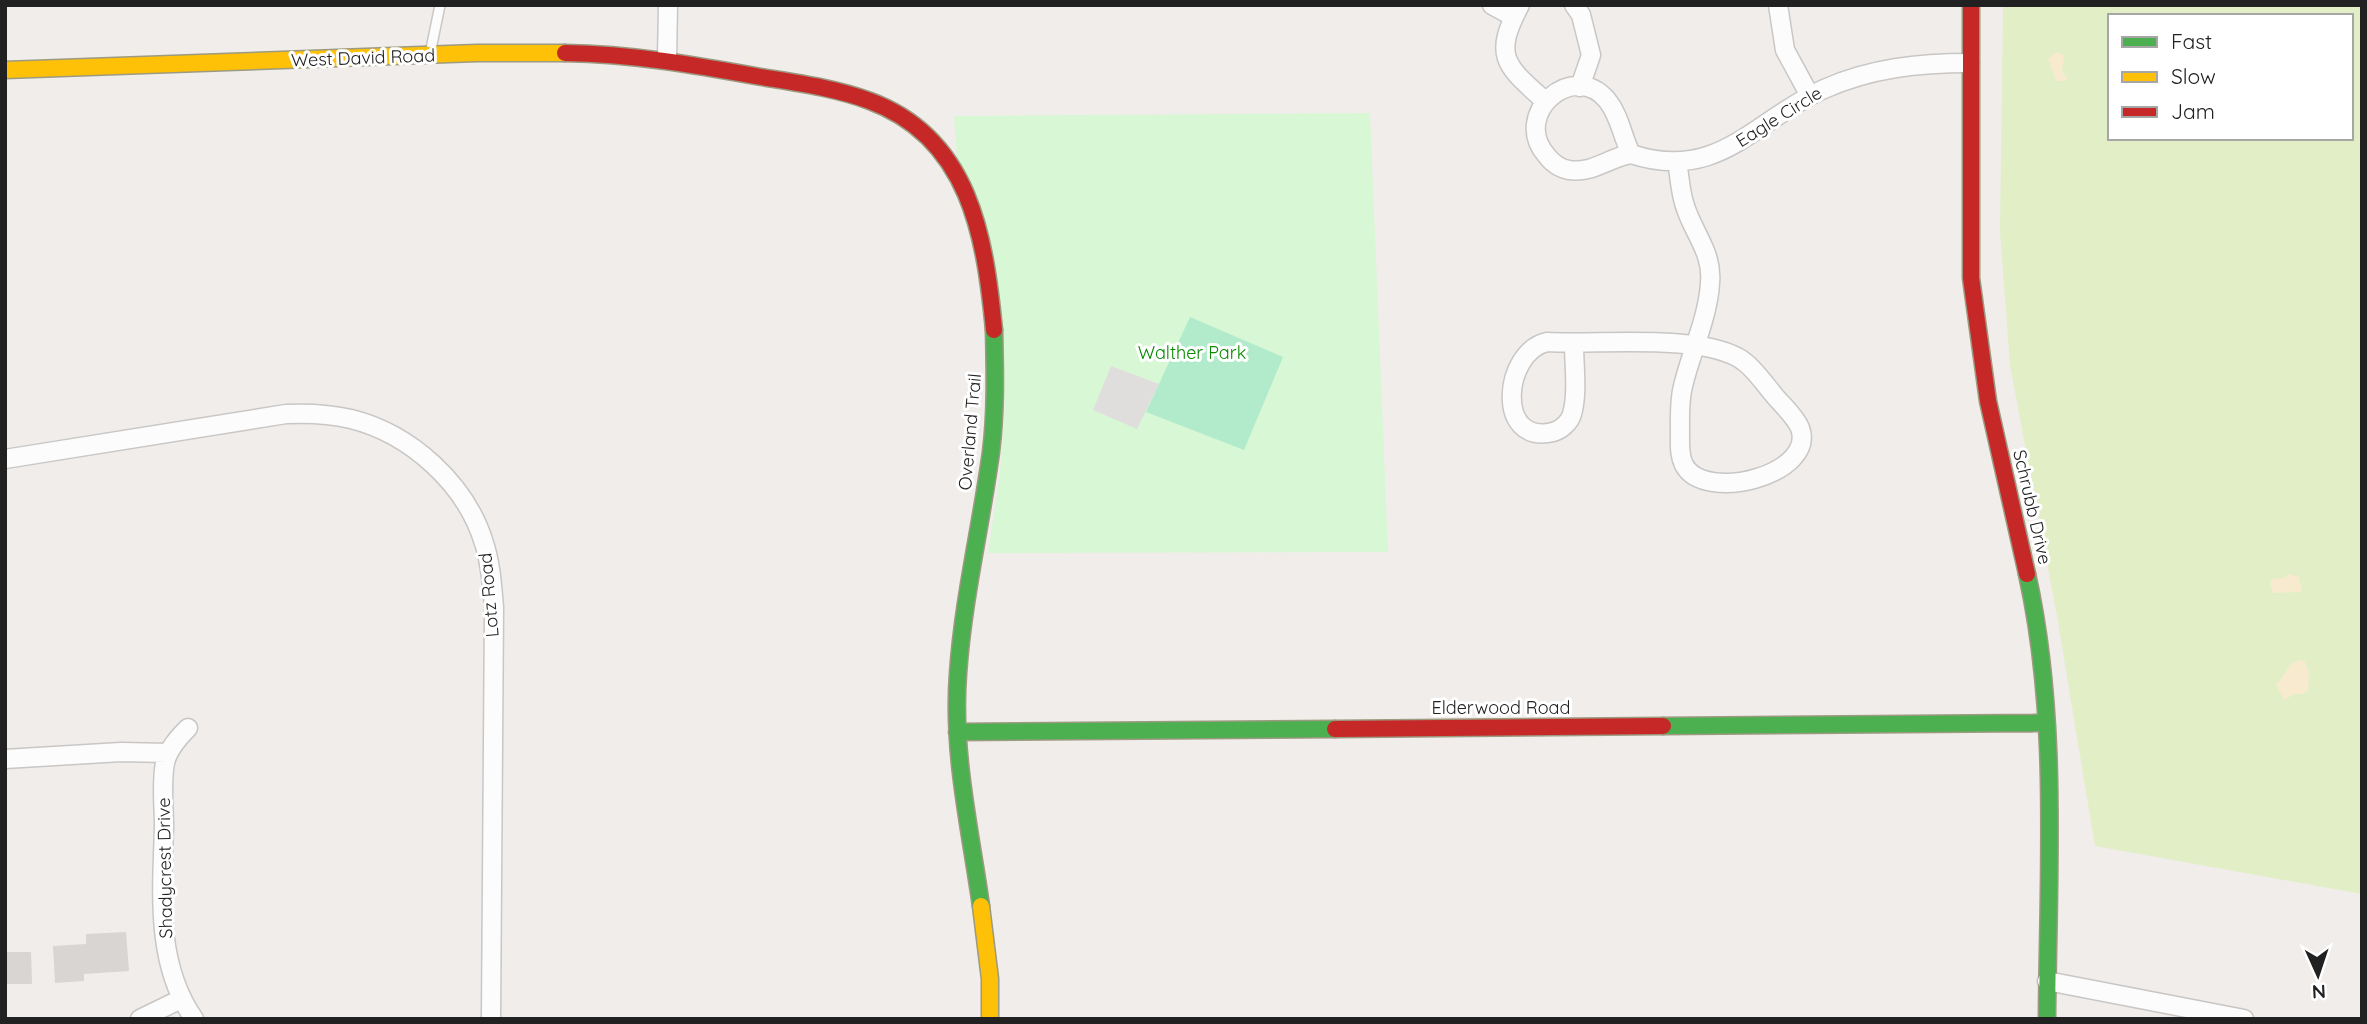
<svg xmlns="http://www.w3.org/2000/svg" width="2367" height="1024" font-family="Quicksand,sans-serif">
<rect width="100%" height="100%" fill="#f0edea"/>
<!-- grass -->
<path fill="#e2efc6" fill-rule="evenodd" d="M2003,5H2362V894L2095,846L2057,616L2010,365L2000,231ZM2110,16H2351V138H2110Z"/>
<!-- sand -->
<path fill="#f8eacf" d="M2056,52L2064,55L2062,72L2067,77L2065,81H2056L2048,59Z
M2289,574L2299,577L2302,592L2273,593L2270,584L2272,579L2283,578Z
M2300,660L2305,662L2309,673L2308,691L2302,694H2294L2284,700L2276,684C2285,677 2288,662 2300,660Z"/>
<!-- park -->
<path fill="#d8f7d4" d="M1370,113L1388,552L988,553L1000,474L1005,403L957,158L954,116Z"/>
<!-- pitch -->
<path fill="#b1ebcb" d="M1190,317L1283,357L1244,450L1146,412Z"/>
<!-- parking -->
<path fill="#e0dedd" d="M1111,366L1159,384L1137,429L1093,410Z"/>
<!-- building -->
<path fill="#d8d5d3" d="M126,932L129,971L84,974V981L55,983L53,946L86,944V934Z
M5,952H31L32,984H5Z"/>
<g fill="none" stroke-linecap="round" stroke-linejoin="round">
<defs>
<path id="lane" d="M430,54L440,5"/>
<path id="street" d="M1492,5L1514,17
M1520,5C1492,57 1506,66 1545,101
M1574,5L1581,15L1591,55L1580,87
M1778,5L1785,50L1810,96
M667,59L668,5
M1631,154C1610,157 1592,174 1569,170C1561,169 1552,163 1547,156C1510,115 1573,59 1607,100C1620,116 1622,136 1631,154C1719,183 1754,120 1824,89C1871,68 1919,63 1970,63
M1574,344C1574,366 1578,393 1572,414C1570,422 1561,430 1553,432C1495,446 1503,352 1547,342C1598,345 1694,334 1737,357C1752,365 1763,382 1774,395C1782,405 1795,416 1800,428C1817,474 1705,504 1684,465C1679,455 1680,444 1680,434C1680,418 1679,401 1683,386C1691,352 1708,318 1710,283C1713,254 1695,235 1686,209C1680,194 1680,177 1677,162
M5,459L286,414C308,413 330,414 351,419C411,434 466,484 484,543C491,564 492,586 494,607L491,1019
M188,728C178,738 168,749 165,763C161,783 164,807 164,827C162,892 155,963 194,1019
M5,759L121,752L168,753
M2047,981L2244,1019
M140,1019L181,999"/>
<path id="fast" d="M2027,574C2059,717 2048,872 2047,1019
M1663,726L2046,723
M957,732L1335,729
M981,906C970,828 952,753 958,674C963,599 981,526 991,452C996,412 995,371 994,330"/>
<path id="slow" d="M5,70L477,53H565
M981,906L990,979V1019"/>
<path id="jam" d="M1971,5V278L1988,401L2027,574
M565,53C632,54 695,65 761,77C798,83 835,88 870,101C970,138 985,237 994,330
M1335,729L1663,726"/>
</defs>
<!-- lane casing -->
<use href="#lane" stroke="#c8c7c6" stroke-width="12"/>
<!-- street casing -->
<use href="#street" stroke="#c8c7c6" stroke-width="21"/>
<!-- fast casing -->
<use href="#fast" stroke="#9c9a80" stroke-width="19"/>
<!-- slow casing -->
<use href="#slow" stroke="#9c9a80" stroke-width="19"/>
<!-- jam casing -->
<use href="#jam" stroke="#9c9a80" stroke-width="19"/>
<!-- lane -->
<use href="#lane" stroke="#fdfcfc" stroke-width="9"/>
<!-- street -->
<use href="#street" stroke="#fdfcfc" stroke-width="18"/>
<!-- fast -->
<use href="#fast" stroke="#4caf50" stroke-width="16"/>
<!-- slow -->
<use href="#slow" stroke="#ffc107" stroke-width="16"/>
<!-- jam -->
<use href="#jam" stroke="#c62828" stroke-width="16"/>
</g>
<g text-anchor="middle" stroke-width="6" stroke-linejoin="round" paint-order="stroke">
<!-- street labels -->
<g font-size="18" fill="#212121" stroke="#fff">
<text transform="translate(363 58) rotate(-2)" y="6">West David Road</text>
<text transform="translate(1779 117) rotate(-32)" y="6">Eagle Circle</text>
<text transform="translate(970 432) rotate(-85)" y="6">Overland Trail</text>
<text transform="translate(2032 507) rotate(77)" y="6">Schrubb Drive</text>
<text transform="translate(489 595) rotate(-95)" y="6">Lotz Road</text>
<text x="1501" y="714">Elderwood Road</text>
<text transform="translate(165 868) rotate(-91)" y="6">Shadycrest Drive</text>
</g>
<!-- park labels -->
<g font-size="18" fill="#088901" stroke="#fff">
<text x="1192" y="359">Walther Park</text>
</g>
</g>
<!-- border -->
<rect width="2367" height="1024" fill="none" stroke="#212121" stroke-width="14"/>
<!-- legend -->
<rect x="2108" y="14" width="245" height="126" fill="#ffffff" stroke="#a6a6a6" stroke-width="2"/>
<rect x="2122" y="37" width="35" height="10" fill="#4caf50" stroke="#a6a6a6" stroke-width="2"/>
<text x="2171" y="49" font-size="21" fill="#212121">Fast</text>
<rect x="2122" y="72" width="35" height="10" fill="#ffc107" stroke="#a6a6a6" stroke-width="2"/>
<text x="2171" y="84" font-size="21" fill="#212121">Slow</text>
<rect x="2122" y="107" width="35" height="10" fill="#c62828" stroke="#a6a6a6" stroke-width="2"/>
<text x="2171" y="119" font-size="21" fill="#212121">Jam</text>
<!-- north arrow -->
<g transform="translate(2318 975) rotate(177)" stroke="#ffffff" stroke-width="5" paint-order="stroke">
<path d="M0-5L12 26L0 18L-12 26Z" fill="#212121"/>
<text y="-10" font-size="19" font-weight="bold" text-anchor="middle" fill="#212121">N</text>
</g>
</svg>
